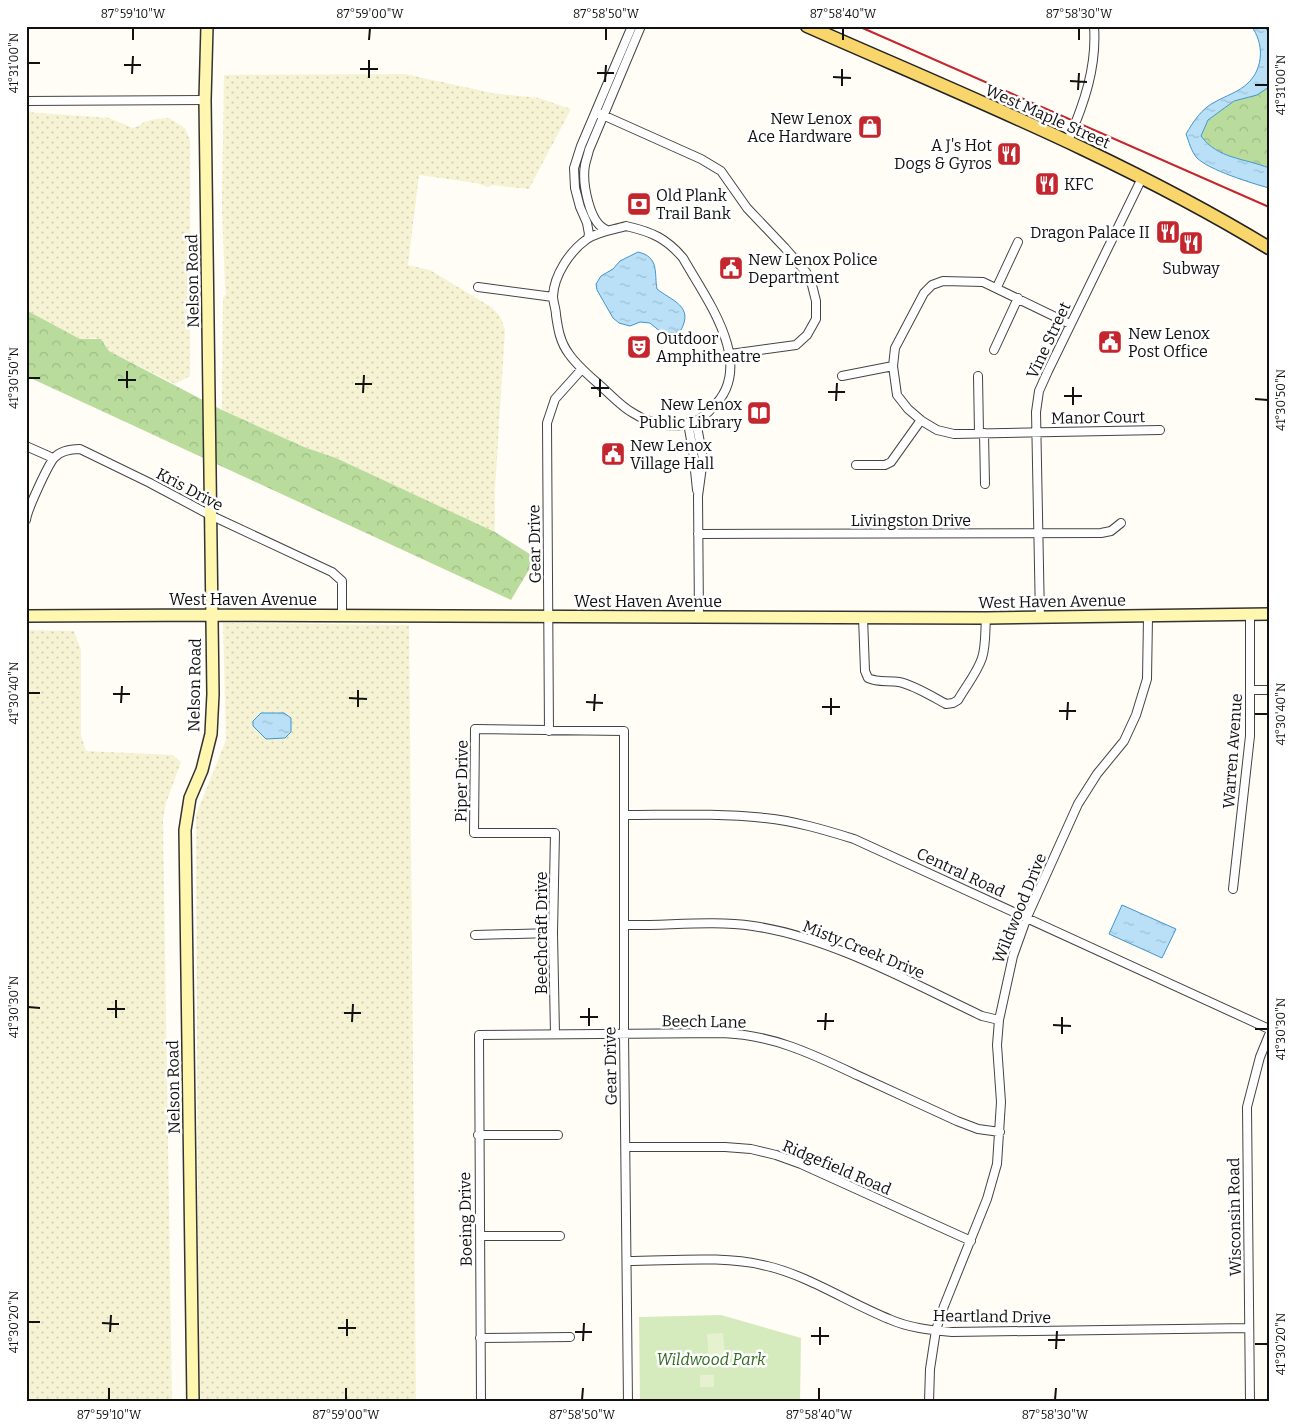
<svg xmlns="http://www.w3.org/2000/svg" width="1295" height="1428" font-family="Bitter,serif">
<defs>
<pattern id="farmland-dots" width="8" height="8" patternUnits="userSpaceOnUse" patternTransform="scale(1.25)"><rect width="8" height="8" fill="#f6f3d4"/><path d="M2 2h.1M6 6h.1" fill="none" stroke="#d2cfb5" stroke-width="1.8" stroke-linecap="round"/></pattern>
<pattern id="forest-crowns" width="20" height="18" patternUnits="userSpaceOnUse" patternTransform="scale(1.25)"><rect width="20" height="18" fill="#b9dc9c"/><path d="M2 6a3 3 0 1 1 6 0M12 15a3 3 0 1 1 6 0" fill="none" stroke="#9ebc85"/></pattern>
<pattern id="water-ripples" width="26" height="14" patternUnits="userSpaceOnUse" patternTransform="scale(1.25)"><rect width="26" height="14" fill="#b9e0f7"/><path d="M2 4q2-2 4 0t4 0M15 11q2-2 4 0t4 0" fill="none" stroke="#9ebfd3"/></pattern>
</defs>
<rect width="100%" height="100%" fill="#fffdf5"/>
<!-- farmland -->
<path fill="url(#farmland-dots)" d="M405,74L492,93L539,98L571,109L529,189L493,185L488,187L476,183L419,175L408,265L430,270L491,307L500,316L505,330L495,489V532L336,458L304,447L222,410L223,298L226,294L225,287L222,206L224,75Z
M26,112L109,118L133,128L138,126L144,122L155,119L169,118L185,128L190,140V376L175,384L109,351L105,344L96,338L80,339L26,310Z
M223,623L409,625L416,1402H199L196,815L226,740Z
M26,630L74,631L81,650V736L86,751L173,755L181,762L166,803L163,819L172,1402H26Z"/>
<!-- grass -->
<path fill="#d5ebbd" d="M721,1315L801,1338L800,1402H640L639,1317Z"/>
<!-- forest -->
<path fill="url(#forest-crowns)" d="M1269,87V168C1244,158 1218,159 1201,136L1208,120L1234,101L1257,95Z
M26,310L80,339H101L109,351L222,410L304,447L336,458L495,532L536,558L511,600L26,376Z"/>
<!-- pitch -->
<path fill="#e6f2cf" d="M723,1333L725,1357L709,1359L707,1334Z
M700,1375H714V1387H700Z"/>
<!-- water -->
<path fill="url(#water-ripples)" stroke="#3f96cf" d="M1251,26H1264L1269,33V87L1257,95L1234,101L1208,120L1201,136C1218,159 1244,158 1269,168V188C1251,183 1209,170 1197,158C1191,151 1189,142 1186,134C1193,122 1202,108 1215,102C1225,96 1239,92 1248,83C1264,68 1264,42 1251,26Z
M638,252C660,257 654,274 657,289C672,301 694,306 681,330L675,333H662L650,323L640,322L630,326L619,323L613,318L597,290L596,284L601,276L613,269L620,261Z
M261,713H284L291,718V732L285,738L266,739L253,726V721Z
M1122,905L1176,929L1162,958L1109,934Z"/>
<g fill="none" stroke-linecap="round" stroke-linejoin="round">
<defs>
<path id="street" d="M26,101L205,100
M596,112L701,159L721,171L747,208L785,248L806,272L812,285L816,301V319L807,335L796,345L730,354
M1068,141C1084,104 1097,67 1094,26
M626,226C652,232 666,238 683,258C706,299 758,366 712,408C708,413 703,417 698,420C678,431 650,424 633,413C622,407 613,397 604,389C592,378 578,367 569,354C560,342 558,329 556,315C556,309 553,302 553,296C554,275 570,251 587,239C599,231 613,230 626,226Z
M607,230C589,224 582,182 585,165C586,160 588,155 589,150L641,26
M588,238L589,234L587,223L580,207L575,188L574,168L581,146L632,26
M478,287L553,297
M997,287L1018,242
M1070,324L983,282L943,281L932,285L924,293L895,348L893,366L897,395L908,409L922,421L937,430L954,434L1160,430
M994,350L1018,298
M842,376L893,366
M978,376L979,433
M696,421L703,459L698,496L699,617
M688,423L693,451L697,490
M984,433L985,484
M26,446L53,458
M856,465H885L891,462L921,420
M26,520C27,510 48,465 54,458C61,450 71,449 80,449L150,483L210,515L332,572L342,581V616
M698,534L1101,533L1111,531L1121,523
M863,617L865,671L868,678C878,683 888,680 899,682C914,685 933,697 946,704L953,703L958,700C966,686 977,673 982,658C986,646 985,631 986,618
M1040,618L1036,412L1039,391L1048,371L1142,178
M1251,690H1269
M549,731L547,423L555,399L582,369
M624,815C671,815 718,813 765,818C795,821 825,830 854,839L1269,1029
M1233,889L1250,736V615
M624,925C666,926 712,920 753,926C830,937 912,983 982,1016L999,1020
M475,935L553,933
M555,1034L553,933L555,833H474L475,729L624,731V1033L628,1402
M478,1135H558
M626,1147H725L751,1149L776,1155L801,1164L971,1241
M480,1236H560
M627,1261C671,1261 724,1255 767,1266C809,1276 849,1303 889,1319C909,1328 930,1330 952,1332L1249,1328
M480,1338L570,1337
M481,1402L479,1035L722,1033C774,1035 812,1054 859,1076C892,1091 924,1106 957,1121L978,1129L1000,1132
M929,1402L930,1369L936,1330L944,1306L987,1199L997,1164L1001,1102L997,1045L999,1020L1013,956L1027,917L1078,804L1097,774L1124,741L1136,715L1147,679L1148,617
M1250,1402L1247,1107L1260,1057L1269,1035"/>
<path id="secondary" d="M26,616L211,615L986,618L1269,614
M193,1402L185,830L190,798L202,770L211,734L213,694L205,100L207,26"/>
<path id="primary" d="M807,26C963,95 1123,159 1269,248"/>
</defs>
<!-- street casing -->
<use href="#street" stroke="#444" stroke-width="10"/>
<!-- secondary casing -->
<use href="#secondary" stroke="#333" stroke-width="14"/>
<!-- primary casing -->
<use href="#primary" stroke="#222" stroke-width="15"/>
<!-- street -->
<use href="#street" stroke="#fff" stroke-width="8"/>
<!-- secondary -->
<use href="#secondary" stroke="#fff6b0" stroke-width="11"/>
<!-- primary -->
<use href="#primary" stroke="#f9d66b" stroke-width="12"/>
<!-- rail -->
<path stroke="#c4262e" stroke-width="2" d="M858,26L1269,207"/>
</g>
<!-- ticks -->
<path fill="none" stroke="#111" stroke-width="2" d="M133,40V28M369,40L370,28M606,40V28M843,40V28M1079,40V28M28,63H40M124,65H141M360,69H378M597,73H614M132,74L133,56M833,77L851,78M369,78V60M1070,81L1087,82M605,82L606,65M1255,85H1268M842,86V69M1078,90L1079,73M28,378H40M118,380H136M355,384H372M127,388V371M591,388H609M828,392H845M363,393L364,375M1064,396H1082M600,397V379M1255,399L1268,400M836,401L837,383M1073,405V387M28,693H40M113,694H130M349,698L367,699M586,702L603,703M121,703L122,686M358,707V690M822,707H840M594,711L595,694M1059,711H1076M1255,714H1268M831,715V698M1067,720L1068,702M28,1007L40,1008M107,1009H125M344,1013H361M580,1017H598M116,1018V1000M817,1021H834M352,1022L353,1004M1053,1025L1071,1026M589,1026V1008M1255,1029H1268M825,1030L826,1013M1062,1034V1017M28,1322H40M102,1323L119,1324M338,1328H356M110,1332L111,1315M575,1332H592M347,1336V1319M811,1336H829M1048,1340H1065M583,1341L584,1323M1255,1344H1268M820,1345V1327M1056,1349L1057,1331M109,1400V1388M346,1400V1388M582,1400L583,1388M819,1400V1388M1055,1400L1056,1388"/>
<!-- icons -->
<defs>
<symbol id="shop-square" viewBox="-11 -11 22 22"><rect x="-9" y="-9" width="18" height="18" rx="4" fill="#c4262e" stroke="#fff"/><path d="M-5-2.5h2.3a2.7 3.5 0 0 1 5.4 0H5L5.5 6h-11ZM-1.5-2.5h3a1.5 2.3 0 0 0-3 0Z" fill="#fff"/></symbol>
<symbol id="restaurant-square" viewBox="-11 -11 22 22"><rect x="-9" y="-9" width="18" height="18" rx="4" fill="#c4262e" stroke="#fff"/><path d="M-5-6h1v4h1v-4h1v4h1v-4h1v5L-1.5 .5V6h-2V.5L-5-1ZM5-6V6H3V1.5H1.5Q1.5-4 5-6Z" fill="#fff"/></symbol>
<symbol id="bank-square" viewBox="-11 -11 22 22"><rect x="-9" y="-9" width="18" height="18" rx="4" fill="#c4262e" stroke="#fff"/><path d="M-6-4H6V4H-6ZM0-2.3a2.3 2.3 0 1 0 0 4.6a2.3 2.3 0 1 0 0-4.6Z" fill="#fff"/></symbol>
<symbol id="civic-square" viewBox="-11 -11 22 22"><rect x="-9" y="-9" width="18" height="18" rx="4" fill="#c4262e" stroke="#fff"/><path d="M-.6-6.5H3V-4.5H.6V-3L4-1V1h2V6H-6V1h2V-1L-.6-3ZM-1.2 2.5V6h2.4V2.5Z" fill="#fff"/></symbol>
<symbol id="theatre-square" viewBox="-11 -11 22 22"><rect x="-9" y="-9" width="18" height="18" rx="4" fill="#c4262e" stroke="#fff"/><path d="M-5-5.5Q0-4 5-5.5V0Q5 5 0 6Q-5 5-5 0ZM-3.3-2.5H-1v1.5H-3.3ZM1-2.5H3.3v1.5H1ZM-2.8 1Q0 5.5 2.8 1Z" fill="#fff"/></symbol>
<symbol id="library-square" viewBox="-11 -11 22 22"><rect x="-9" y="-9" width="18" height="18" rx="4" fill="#c4262e" stroke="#fff"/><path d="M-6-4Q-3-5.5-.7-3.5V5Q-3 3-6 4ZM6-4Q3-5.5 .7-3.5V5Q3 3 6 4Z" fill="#fff"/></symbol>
</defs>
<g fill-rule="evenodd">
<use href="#shop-square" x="856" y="113" width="28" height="28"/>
<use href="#restaurant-square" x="995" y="140" width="28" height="28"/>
<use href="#restaurant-square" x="1033" y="170" width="28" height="28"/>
<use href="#bank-square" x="625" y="190" width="28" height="28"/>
<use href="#restaurant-square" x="1154" y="218" width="28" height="28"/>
<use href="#restaurant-square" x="1177" y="229" width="28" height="28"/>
<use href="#civic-square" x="717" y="254" width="28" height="28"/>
<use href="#civic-square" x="1096" y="328" width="28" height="28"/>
<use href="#theatre-square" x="625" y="333" width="28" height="28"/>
<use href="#library-square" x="745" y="399" width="28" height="28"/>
<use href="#civic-square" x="599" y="440" width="28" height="28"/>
</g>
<g text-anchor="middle" stroke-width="5" stroke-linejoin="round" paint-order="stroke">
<!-- street labels -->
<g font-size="16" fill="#111" stroke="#fff">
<text transform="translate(1048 116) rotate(24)" y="6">West Maple Street</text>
<text transform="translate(192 281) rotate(-91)" y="6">Nelson Road</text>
<text transform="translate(1048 340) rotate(-65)" y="6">Vine Street</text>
<text transform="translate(1098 417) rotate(-1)" y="6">Manor Court</text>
<text transform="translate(190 489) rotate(28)" y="6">Kris Drive</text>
<text x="911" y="526">Livingston Drive</text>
<text transform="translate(534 544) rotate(-91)" y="6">Gear Drive</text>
<text x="243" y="605">West Haven Avenue</text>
<text x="648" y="607">West Haven Avenue</text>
<text transform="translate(1052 601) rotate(-1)" y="6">West Haven Avenue</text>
<text transform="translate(194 685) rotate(-89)" y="6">Nelson Road</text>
<text transform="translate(1232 751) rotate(-86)" y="6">Warren Avenue</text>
<text transform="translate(461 781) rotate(-89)" y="6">Piper Drive</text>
<text transform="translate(961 872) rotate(25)" y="6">Central Road</text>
<text transform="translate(1019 908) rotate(-68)" y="6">Wildwood Drive</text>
<text transform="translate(541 933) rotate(-90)" y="6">Beechcraft Drive</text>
<text transform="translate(864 949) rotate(22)" y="6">Misty Creek Drive</text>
<text transform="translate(704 1021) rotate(1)" y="6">Beech Lane</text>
<text transform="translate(610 1066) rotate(-91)" y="6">Gear Drive</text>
<text transform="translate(173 1087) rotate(-91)" y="6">Nelson Road</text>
<text transform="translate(837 1167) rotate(23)" y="6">Ridgefield Road</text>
<text transform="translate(1234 1217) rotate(-91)" y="6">Wisconsin Road</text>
<text transform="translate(465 1219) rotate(-91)" y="6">Boeing Drive</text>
<text transform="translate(992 1316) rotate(1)" y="6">Heartland Drive</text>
</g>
<!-- poi labels -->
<g font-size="16" fill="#111" stroke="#fff" text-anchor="start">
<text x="852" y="124" text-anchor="end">New Lenox<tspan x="852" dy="18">Ace Hardware</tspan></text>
<text x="992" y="151" text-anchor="end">A J's Hot<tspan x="992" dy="18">Dogs &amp; Gyros</tspan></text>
<text x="1064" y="190">KFC</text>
<text x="656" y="201">Old Plank<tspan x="656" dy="18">Trail Bank</tspan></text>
<text x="1150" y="238" text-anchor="end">Dragon Palace II</text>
<text x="748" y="265">New Lenox Police<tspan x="748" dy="18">Department</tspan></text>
<text x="1191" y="274" text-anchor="middle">Subway</text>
<text x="1128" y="339">New Lenox<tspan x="1128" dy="18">Post Office</tspan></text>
<text x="656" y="344">Outdoor<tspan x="656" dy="18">Amphitheatre</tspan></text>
<text x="742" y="410" text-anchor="end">New Lenox<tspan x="742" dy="18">Public Library</tspan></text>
<text x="630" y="451">New Lenox<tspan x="630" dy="18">Village Hall</tspan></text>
</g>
<!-- park labels -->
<g font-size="16" font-style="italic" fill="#2f6b1f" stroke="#fff">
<text x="711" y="1365">Wildwood Park</text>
</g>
</g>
<!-- border -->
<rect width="1295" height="1428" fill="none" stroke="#ffffff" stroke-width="55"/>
<rect x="28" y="28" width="1240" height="1372" fill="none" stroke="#111" stroke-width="2"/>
<g font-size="12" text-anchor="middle" fill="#111">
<text x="133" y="18">87°59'10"W</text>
<text x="370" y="18">87°59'00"W</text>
<text x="606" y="18">87°58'50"W</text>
<text x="843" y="18">87°58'40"W</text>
<text x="1079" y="18">87°58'30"W</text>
<text transform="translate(14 63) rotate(-90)" y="4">41°31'00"N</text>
<text transform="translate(1281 85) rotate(-90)" y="4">41°31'00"N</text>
<text transform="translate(14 378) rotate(-90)" y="4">41°30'50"N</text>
<text transform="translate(1281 400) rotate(-90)" y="4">41°30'50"N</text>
<text transform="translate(14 693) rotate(-90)" y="4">41°30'40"N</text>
<text transform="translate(1281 714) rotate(-90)" y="4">41°30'40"N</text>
<text transform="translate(14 1007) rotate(-90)" y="4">41°30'30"N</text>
<text transform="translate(1281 1029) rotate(-90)" y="4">41°30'30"N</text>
<text transform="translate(14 1322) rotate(-90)" y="4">41°30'20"N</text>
<text transform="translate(1281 1344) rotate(-90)" y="4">41°30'20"N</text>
<text x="109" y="1419">87°59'10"W</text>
<text x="346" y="1419">87°59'00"W</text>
<text x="582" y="1419">87°58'50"W</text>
<text x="819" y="1419">87°58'40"W</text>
<text x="1055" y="1419">87°58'30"W</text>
</g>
</svg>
